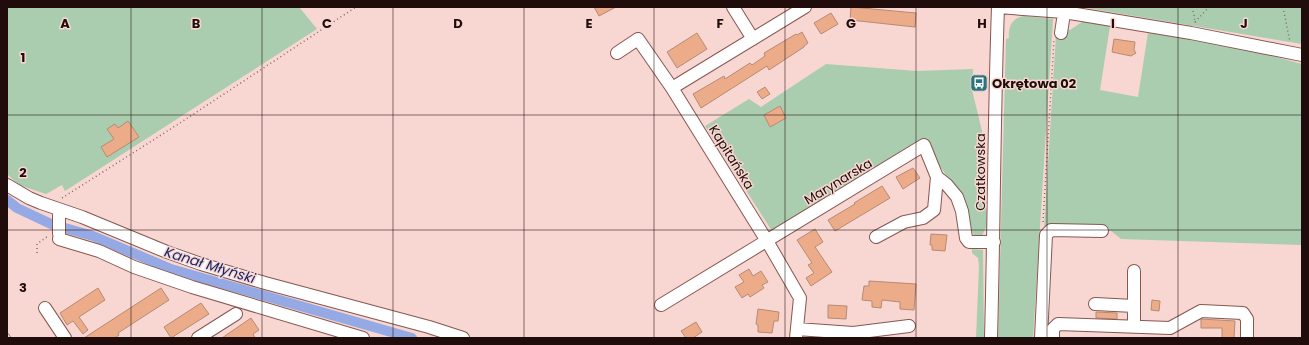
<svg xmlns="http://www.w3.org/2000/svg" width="1309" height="345" font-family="Poppins,sans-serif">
<rect width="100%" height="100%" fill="#f8d6d1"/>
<!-- green -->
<path fill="#a9cdae" d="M7,7H299L317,29L65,191L62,185L46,194L19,185L7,174Z
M1083,7H1302V44L1087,8Z
M1024,16L1053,19L1033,338H998L1006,39L1009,38C1008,27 1012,18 1024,16Z
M1088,21L1110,26L1100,90L1138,97L1148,33L1237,46L1302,64V245L1121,239L1111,231L1044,230L1056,34L1065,30H1070L1082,22Z
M826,64L917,71L973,69L972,90L982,131L984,162L987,225L982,236L975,238L956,190L924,142L772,231L705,126L749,99L761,107Z
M972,249L983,250L984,338H976L979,267L978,258L972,253Z"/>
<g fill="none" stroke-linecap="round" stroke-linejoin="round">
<!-- canal -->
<path stroke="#95aae5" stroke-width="10" d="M7,200L17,208L51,224L93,236L171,269L412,338"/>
</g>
<!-- building -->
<path fill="#ecac8a" stroke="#b88a73" d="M594,7H616L599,16Z
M851,7L916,13L915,27L850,20Z
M831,13L838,24L821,34L814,23Z
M802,32L808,43L804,46V47L769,70L767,66L701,108L693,94L724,76L725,79L750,63L752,65L765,56L764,53L796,34L797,35Z
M697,33L707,49L677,68L667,52Z
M1114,39L1135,42L1134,50L1136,53L1131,56L1112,52Z
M765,87L770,94L762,99L757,92Z
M780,106L786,118L770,127L764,115Z
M128,121L139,137L107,157L101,147L114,139L107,129L115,124L118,128Z
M913,168L920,178L903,189L896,177Z
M882,186L890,198L835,231L828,220L855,204L854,203Z
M815,229L823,242L815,247L832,272L811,286L806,278L814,273L808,265L812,263L797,240Z
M931,234L947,235L945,251L932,250V245H930Z
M749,269L753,276L761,271L768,282L762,285L764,288L750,297L748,294L742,298L735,287L744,282L739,275Z
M869,281L916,284L914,310L900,309V302L882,300L881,308L872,307V301L862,300L864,286H869Z
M98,288L105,300L79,317L88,330L83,334L73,321L67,325L60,313Z
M161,288L169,300L118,333L119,335L115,338H84Z
M1152,300L1160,301L1159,311L1151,310Z
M201,303L209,314L171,338L164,327Z
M828,305L847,306L846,319L828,318Z
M758,309L779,312L778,321H774L772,333L758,332V325L756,324Z
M1096,312L1117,313V319L1096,318Z
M251,318L259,330L253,334L255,338H222Z
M1201,319L1235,321L1234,338H1222V328H1201Z
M696,322L702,332L693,338H686L681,331Z"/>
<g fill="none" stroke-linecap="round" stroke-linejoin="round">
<defs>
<path id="minor" d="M733,7L753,39
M998,7L1064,12L1191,33L1302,55
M1061,33L1065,7
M617,53L638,39L672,88L767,241L800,298L796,338
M672,88L805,7
M7,185L29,198L41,203L82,217L167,252L201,264L265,283L429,327L463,338
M59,214V234
M876,237L904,222L923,218L934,210L937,177
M59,239L99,251L134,267L192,287L363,338
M1095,304L1134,306
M661,305L924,145L937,177L947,185L957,197L962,211L966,238L969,242H994
M45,308L65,338
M1134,327V271
M797,329L853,333L909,326
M198,338L236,314
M991,338C994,228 994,117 998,7
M1041,338L1046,235L1051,230L1102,231
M1053,338V329L1058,324L1170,328L1201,311L1243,313L1247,319V338"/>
</defs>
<!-- minor casing -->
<use href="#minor" stroke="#875750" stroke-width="14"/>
<!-- path -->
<path stroke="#846a67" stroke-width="1.5" stroke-dasharray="1 3" stroke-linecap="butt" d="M1192,7L1194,15L1195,23
M1283,7L1290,42
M1195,22L1209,7
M62,198L180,123L356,7
M1043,222L1054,40
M37,253V244L48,236"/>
<!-- minor -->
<use href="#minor" stroke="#fff" stroke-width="12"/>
<defs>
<path id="rail" d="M7,335L9,338"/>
</defs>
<!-- rail casing -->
<use href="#rail" stroke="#907572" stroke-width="4.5"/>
<!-- rail -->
<use href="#rail" stroke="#f8d6d1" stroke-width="3" stroke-dasharray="9" stroke-linecap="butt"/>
</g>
<!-- grid -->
<path fill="none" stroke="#200d0b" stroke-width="1" stroke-opacity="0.55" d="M131,7V338M262,7V338M393,7V338M524,7V338M654,7V338M785,7V338M916,7V338M1047,7V338M1178,7V338M7,115H1302M7,230H1302"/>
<!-- icons -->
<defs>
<symbol id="bus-square" viewBox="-11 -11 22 22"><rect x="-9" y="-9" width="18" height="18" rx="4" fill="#2b737d" stroke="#f8d6d1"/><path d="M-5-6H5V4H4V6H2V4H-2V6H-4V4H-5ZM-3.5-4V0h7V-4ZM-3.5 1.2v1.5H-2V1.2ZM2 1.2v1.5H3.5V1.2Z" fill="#fff"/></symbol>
</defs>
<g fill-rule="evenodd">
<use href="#bus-square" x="969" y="73" width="20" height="20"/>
</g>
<g text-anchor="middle" stroke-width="3" stroke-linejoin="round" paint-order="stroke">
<!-- poi labels -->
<g font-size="13" font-weight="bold" fill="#200d0b" stroke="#f8d6d1" text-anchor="start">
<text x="992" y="88">Okrętowa 02</text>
</g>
<!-- street labels -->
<g font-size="13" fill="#200d0b" stroke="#f8d6d1">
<text transform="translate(732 157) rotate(58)" y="5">Kapitańska</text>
<text transform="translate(980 172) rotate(-90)" y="5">Czatkowska</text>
<text transform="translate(838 181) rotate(-31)" y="5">Marynarska</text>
</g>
<!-- water labels -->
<g font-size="14" font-style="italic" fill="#17276a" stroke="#f8d6d1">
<text transform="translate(210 265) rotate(17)" y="5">Kanał Młyński</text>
</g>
</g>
<g font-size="13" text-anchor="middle" font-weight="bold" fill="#200d0b" stroke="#f8d6d1" stroke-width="3" stroke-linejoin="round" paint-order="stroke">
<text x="65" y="28">A</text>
<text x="196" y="28">B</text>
<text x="327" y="28">C</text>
<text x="458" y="28">D</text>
<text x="589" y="28">E</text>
<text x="720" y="28">F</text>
<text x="851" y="28">G</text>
<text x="982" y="28">H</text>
<text x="1113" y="28">I</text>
<text x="1244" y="28">J</text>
<text x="23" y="62">1</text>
<text x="23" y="177">2</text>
<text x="23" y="292">3</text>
</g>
<!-- border -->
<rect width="1309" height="345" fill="none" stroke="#200d0b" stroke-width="16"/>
</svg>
